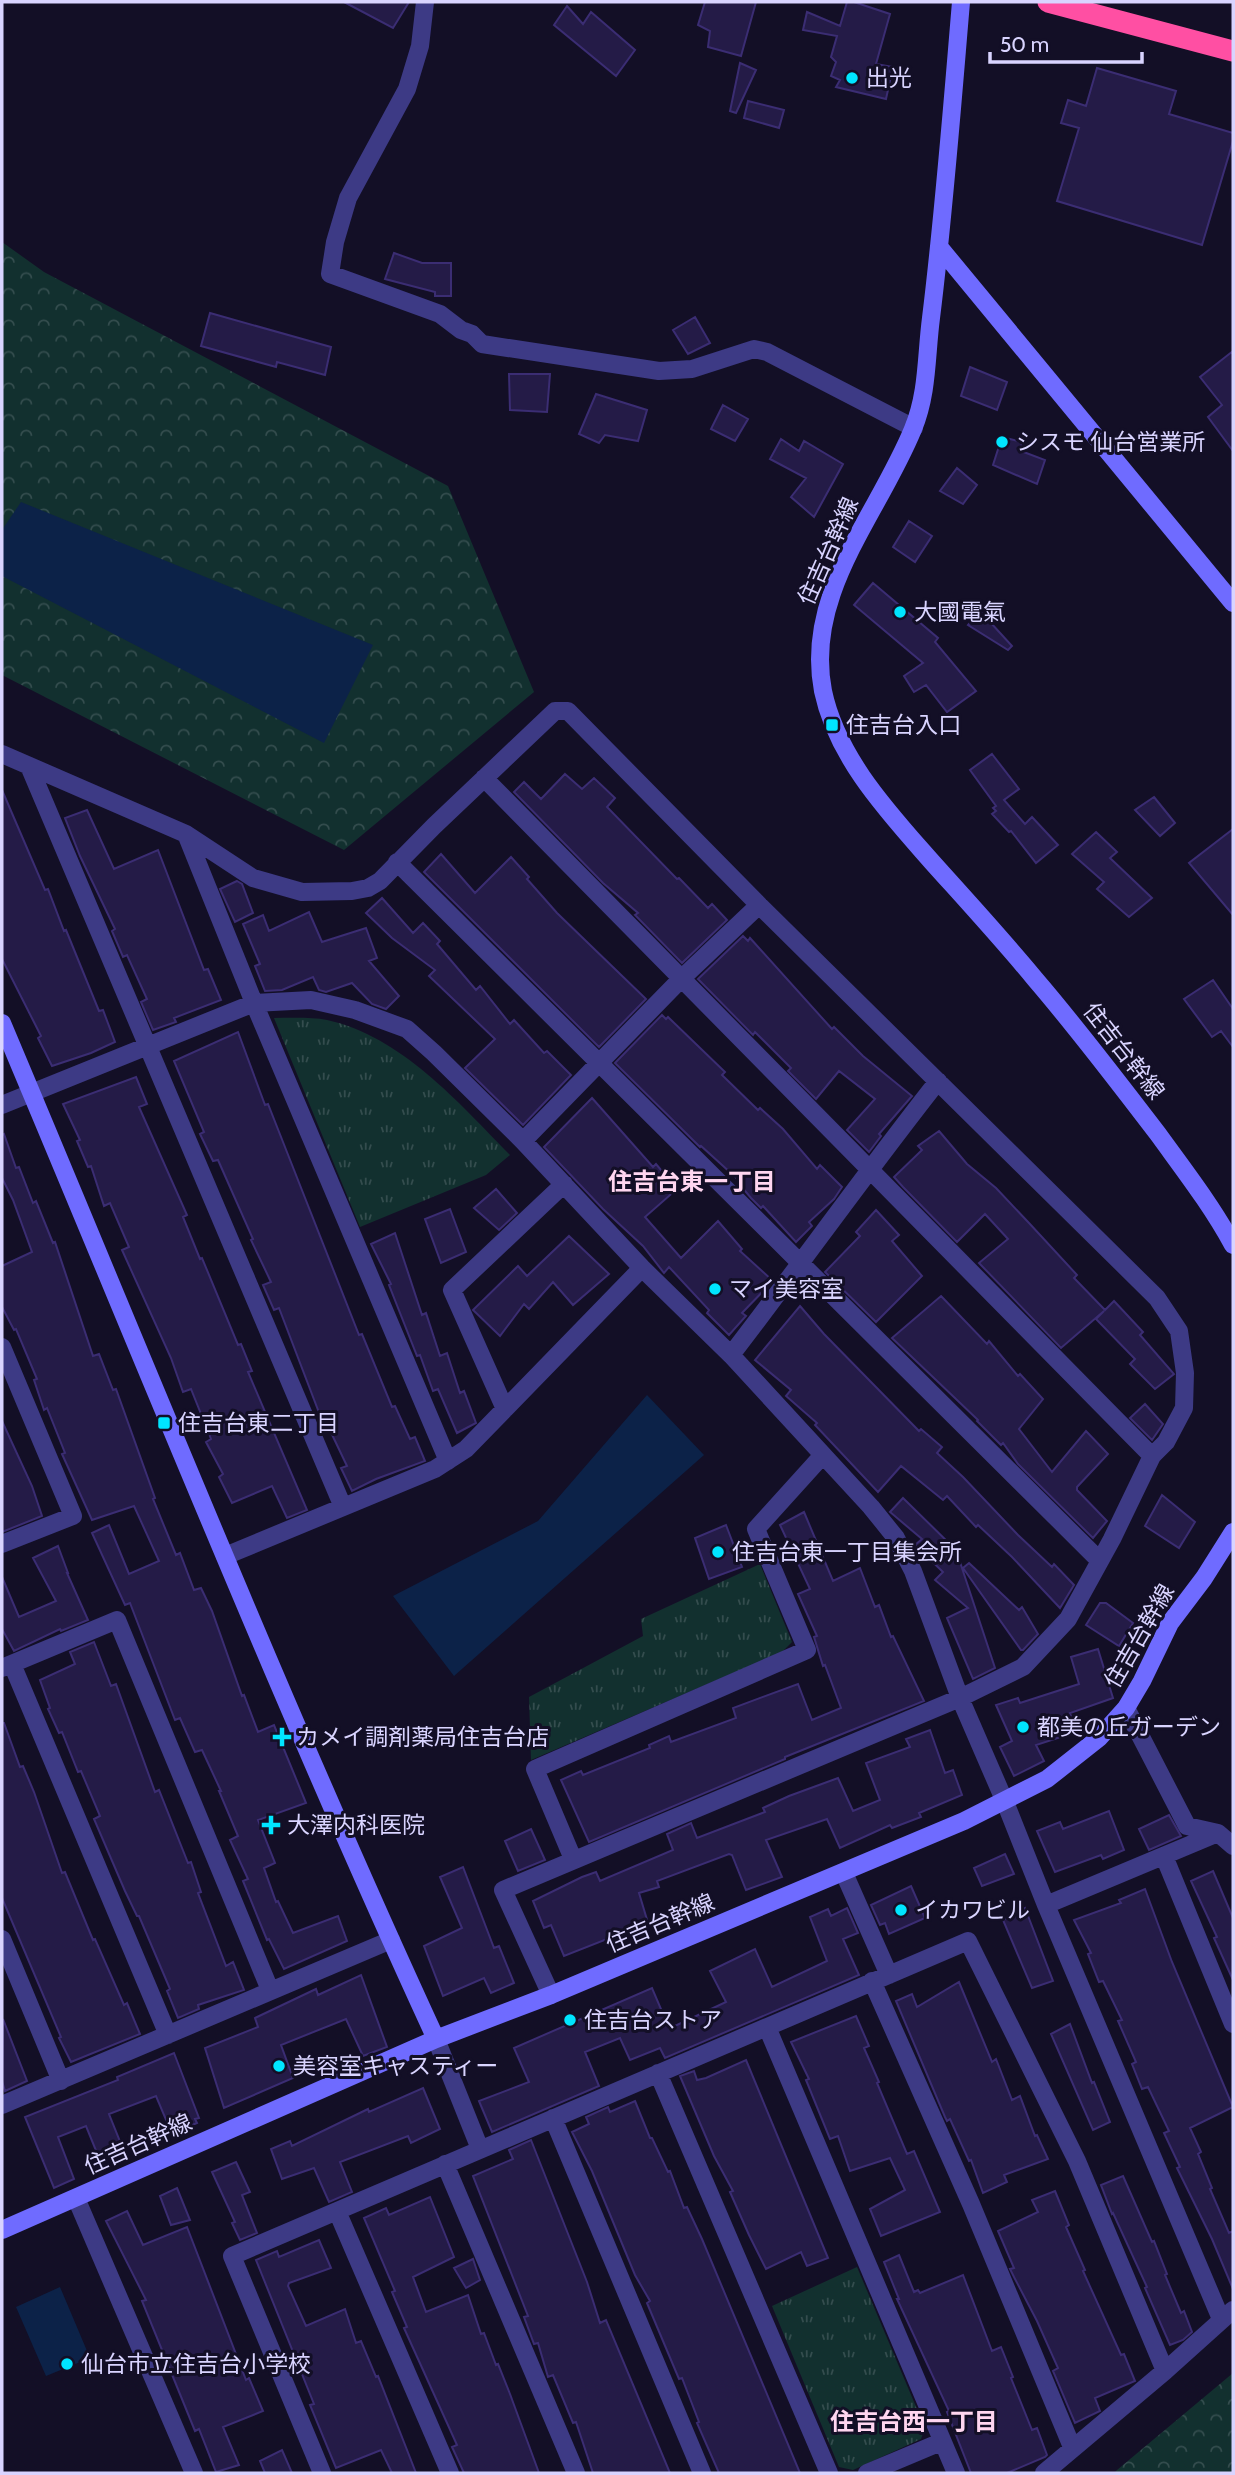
<svg xmlns="http://www.w3.org/2000/svg" width="1235" height="2475" font-family="Cabin,'Noto Sans JP',sans-serif">
<defs>
<pattern id="grass-tufts" width="24" height="20" patternUnits="userSpaceOnUse" patternTransform="scale(1.75)"><rect width="24" height="20" fill="#12302f"/><path d="M3 7l-1-3M5 7V3M7 7l1-3M15 17l-1-3M17 17v-4M19 17l1-3" fill="none" stroke="#344d4e"/></pattern>
<pattern id="forest-crowns" width="20" height="18" patternUnits="userSpaceOnUse" patternTransform="scale(1.75)"><rect width="20" height="18" fill="#12302f"/><path d="M2 6a3 3 0 1 1 6 0M12 15a3 3 0 1 1 6 0" fill="none" stroke="#344d4e"/></pattern>
</defs>
<rect width="100%" height="100%" fill="#130f26"/>
<!-- grass -->
<path fill="url(#grass-tufts)" d="M274,1018C291,1018 311,1017 327,1020C401,1036 459,1103 510,1155L486,1175L360,1227Z
M760,1564L792,1642L782,1652L531,1760L529,1697L643,1636L641,1619Z
M857,2267L925,2428L921,2439L853,2470L839,2467L772,2306Z"/>
<!-- forest -->
<path fill="url(#forest-crowns)" d="M2,242L44,272L448,486L534,692L344,850L2,675Z
M1233,2373V2473H1114L1117,2470Z"/>
<!-- water -->
<path fill="#0c2248" d="M21,502L373,645L324,743L2,576V530Z
M647,1395L704,1455L454,1676L393,1596L538,1521Z
M60,2287L90,2358L46,2376L16,2307Z"/>
<!-- building -->
<path fill="#241b47" stroke="#3b2d73" stroke-width="2" d="M344,2H409L393,28Z
M705,2H756L741,56L708,47L710,31L698,25Z
M847,2H854L890,14L876,64L893,67L886,99L836,87L840,80L831,76L836,62L831,57L837,36L803,30L807,12L840,26Z
M567,6L583,24L591,12L635,50L616,76L554,25Z
M740,63L756,70L736,113L730,111Z
M1097,68L1176,91L1169,114L1233,133V141L1202,245L1057,201L1079,128L1061,123L1068,100L1086,106Z
M748,101L784,110L779,128L744,118Z
M394,253L422,263H451V296H435V292L385,279Z
M210,313L331,347L325,375L277,362L276,367L201,346Z
M695,317L710,343L688,354L673,330Z
M1233,351V451L1208,417L1222,405L1200,377Z
M970,367L1007,382L997,410L961,396Z
M509,374H550L547,412L510,410Z
M596,394L647,410L638,441L605,435L599,443L579,434Z
M723,405L748,419L735,441L711,429Z
M1002,437L1022,442L1021,451L1045,460L1037,484L993,465Z
M781,439L799,451L804,441L843,464L814,517L791,497L806,478L770,459Z
M957,468L977,485L963,504L940,491Z
M909,521L932,536L915,562L893,547Z
M873,583L938,638L935,642L976,691L947,712L926,685L914,692L904,676L923,663L854,605Z
M980,611L1012,646L1008,650L968,625Z
M992,754L1019,789L1004,800L1025,824L1032,817L1058,845L1036,863L1011,831L1009,832L992,814L996,811L993,808L996,806L970,770Z
M565,774L582,789L594,778L615,798L607,807L677,879L679,878L708,908L712,904L727,920L682,963L635,915L638,913L603,883L514,792L524,782L541,799Z
M2,790L45,890L48,889L64,931L66,930L99,1011L103,1010L115,1042L91,1053L52,1066L38,1038L41,1036L2,959Z
M1154,797L1175,823L1160,836L1135,810Z
M87,810L114,869L158,850L204,970L208,969L221,1000L174,1018L176,1022L153,1030L141,1002L147,999L127,955L123,957L112,931L115,929L80,856L65,818Z
M1233,829V915L1189,863Z
M1096,832L1117,852L1110,858L1152,898L1129,917L1097,889L1104,882L1072,854Z
M441,854L475,893L511,857L529,877L527,879L557,913L646,999L599,1047L424,872Z
M237,881L242,884L253,913L235,922L220,889Z
M382,898L413,933L423,923L440,941L437,944L476,990L480,986L510,1024L514,1020L544,1053L547,1051L571,1075L523,1125L465,1068L495,1039L429,976L435,970L392,938L366,913Z
M309,912L322,942L366,928L377,958L369,961L399,996L386,1009L372,1004L352,983L326,992L319,990L313,977L282,990L265,991L255,966L260,964L243,924L263,915L269,931Z
M743,936L748,941L750,938L832,1029L834,1027L863,1056L912,1096L879,1134L881,1136L869,1152L847,1130L875,1099L839,1071L816,1099L788,1071L791,1068L755,1032L753,1035L698,979Z
M1213,980L1233,1009V1047L1221,1031L1212,1037L1184,999Z
M662,1015L666,1019L668,1017L725,1072L722,1075L758,1110L760,1108L783,1129L817,1169L820,1165L842,1187L834,1199L809,1222L812,1226L796,1242L763,1206L761,1208L751,1198L741,1186L743,1184L701,1146L700,1147L615,1063Z
M238,1032L265,1105L268,1104L283,1142L359,1335L362,1334L392,1407L395,1406L410,1439L415,1437L425,1461L376,1479L352,1491L341,1468L347,1466L326,1422L323,1423L279,1308L274,1310L263,1285L271,1282L251,1240L253,1239L218,1160L213,1161L200,1134L204,1132L174,1061Z
M136,1077L147,1104L139,1107L187,1215L183,1217L200,1259L202,1258L238,1345L241,1344L252,1371L248,1372L307,1510L287,1518L272,1486L232,1503L219,1477L223,1474L206,1442L211,1439L191,1389L183,1392L171,1358L122,1250L129,1247L110,1203L104,1206L91,1166L88,1167L77,1141L80,1140L63,1104Z
M592,1098L653,1167L656,1164L677,1189L645,1217L681,1258L718,1221L742,1249L740,1251L773,1281L742,1313L746,1316L729,1335L707,1313L709,1310L669,1267L664,1273L643,1246L603,1209L544,1147Z
M939,1131L967,1164L996,1188L1029,1223L1077,1275L1074,1278L1105,1310L1114,1301L1143,1332L1140,1335L1174,1374L1155,1389L1130,1364L1135,1359L1096,1319L1104,1311L1061,1348L979,1263L1008,1239L985,1214L957,1242L903,1187L894,1177L922,1150L918,1146Z
M4,1134L16,1168L19,1167L33,1203L36,1201L53,1243L55,1242L93,1356L99,1354L113,1390L116,1389L155,1498L153,1499L176,1555L180,1553L194,1590L201,1588L212,1611L242,1696L244,1695L258,1732L274,1725L306,1803L258,1820L275,1863L264,1868L276,1902L278,1901L293,1933L338,1916L347,1941L284,1969L269,1939L267,1940L243,1881L248,1879L230,1840L238,1836L219,1791H221L202,1750L195,1752L180,1718L175,1720L130,1603L125,1605L92,1533L109,1525L129,1574L159,1561L134,1506L92,1520L62,1454L65,1453L47,1408L44,1410L34,1380L37,1379L16,1329L14,1330L2,1307V1266L32,1252L13,1200L2,1178V1135Z
M496,1189L517,1213L499,1230L474,1208Z
M450,1209L466,1252L441,1263L425,1219Z
M876,1210L899,1235L892,1241L922,1276L876,1322L825,1272L860,1236L856,1232Z
M395,1233L422,1315L426,1313L440,1356L447,1353L460,1393L464,1391L476,1423L457,1433L438,1389L433,1391L420,1355L417,1356L389,1285L391,1284L371,1244Z
M569,1236L609,1274L573,1305L553,1282L529,1309L524,1304L500,1336L473,1310L518,1266L527,1276Z
M941,1296L987,1344L989,1341L1018,1376L1020,1374L1043,1399L1019,1429L1052,1472L1086,1431L1108,1454L1077,1487V1490L1107,1521L1093,1538L1018,1464L1003,1443L1001,1445L977,1421L978,1420L892,1338Z
M800,1306L824,1334L919,1431L921,1429L942,1447L937,1453L963,1477L1018,1535L1052,1567L1054,1564L1074,1585L1060,1608L1012,1557L978,1525L976,1527L947,1496L943,1500L901,1466L878,1492L815,1425L817,1423L786,1396L791,1390L755,1360Z
M1145,1404L1163,1424L1152,1440L1130,1418Z
M2,1421L32,1486L42,1516L2,1532Z
M1162,1495L1195,1522L1179,1548L1145,1526Z
M903,1498L955,1549L951,1553L960,1562L995,1668L973,1679L947,1618L968,1608L935,1580L943,1572L915,1545L922,1539L890,1512Z
M804,1512L833,1581L860,1568L875,1607L879,1605L891,1637L893,1636L924,1701L785,1757V1759L589,1842L561,1780L581,1771L583,1775L650,1748L649,1745L669,1736L671,1742L736,1718L733,1708L798,1684L812,1720L841,1708L825,1665L823,1666L814,1637L817,1636L798,1594L810,1589L780,1525Z
M726,1525L742,1567L709,1579L695,1538Z
M58,1546L68,1573H67L88,1620L61,1631L60,1629L14,1651L2,1629V1577L19,1617L56,1601L33,1558Z
M969,1563L1019,1610L1022,1607L1038,1634L1023,1650H1021L963,1568Z
M1100,1603H1106L1133,1623L1119,1646L1086,1625Z
M94,1642L111,1686L116,1684L155,1792L159,1790L188,1863L191,1862L201,1892L198,1893L226,1966L233,1962L244,1990L198,2005L199,2009L178,2018L167,1991L170,1989L139,1916H137L125,1891L94,1819L100,1816L81,1771L78,1772L62,1732L59,1733L48,1709L50,1708L40,1680L75,1664L70,1652Z
M1098,1649L1113,1698L1070,1713L1076,1732L1036,1745L1044,1761L1014,1776L1000,1747L1012,1741L996,1705L1018,1698L1020,1703L1079,1684L1071,1657Z
M2,1723H4L20,1767L23,1766L34,1792L62,1873L65,1872L93,1940L95,1939L124,2005L127,2003L140,2034L71,2062L59,2038L61,2037L2,1898Z
M930,1730L945,1773L953,1770L962,1795L919,1813L921,1817L892,1828L890,1825L840,1848L827,1819L766,1840L782,1877L746,1890L732,1855L729,1854L657,1881L659,1887L639,1893L648,1923L564,1956L551,1925L544,1928L533,1901L582,1877L596,1872L600,1881L673,1850L667,1834L691,1823L697,1838L765,1812L763,1808L789,1796L838,1778L853,1811L880,1800L866,1763L910,1747L906,1739Z
M1109,1811L1124,1850L1103,1859L1101,1855L1055,1872L1037,1831L1060,1822L1063,1829Z
M1169,1815L1181,1836L1149,1850L1139,1829Z
M531,1829L545,1860L518,1871L505,1841Z
M1005,1854L1014,1874L982,1886L974,1868Z
M463,1867L494,1948L499,1946L514,1983L491,1993L484,1978L443,1996L424,1946L462,1928L440,1877Z
M1213,1871L1233,1918V1980L1214,1938L1217,1937L1191,1881Z
M911,1886L925,1918L889,1934L885,1923L880,1925L871,1905Z
M1145,1889L1172,1962L1233,2107L1190,2128L1201,2152L1198,2154L1212,2188L1210,2189L1229,2233L1233,2231V2289L1212,2239L1177,2168L1180,2167L1164,2133L1169,2131L1148,2087L1142,2089L1132,2064L1136,2062L1118,2021L1122,2020L1103,1981L1099,1982L1088,1954L1091,1953L1074,1920L1121,1903L1119,1900Z
M847,1908L858,1933L843,1939L859,1975L665,2058L660,2048L630,2060L620,2038L585,2052L599,2086L492,2132L479,2101L529,2082L514,2048L652,1988L669,2028L677,2025L726,2002L710,1971L755,1949L772,1987L827,1961L810,1917L828,1909L831,1916Z
M1025,1908L1053,1981L1032,1988L1003,1920Z
M361,1975L387,2047L363,2056L346,2019L281,2045L293,2078L224,2108L205,2048L258,2027L255,2018L316,1989L318,1995Z
M959,1982L992,2062L996,2059L1012,2100L1020,2096L1035,2136L1037,2135L1048,2159L1004,2175L1007,2182L983,2193L971,2160L969,2161L950,2119L947,2121L945,2117L896,2001L912,1994L917,2007Z
M856,2016L869,2046L864,2048L879,2082L877,2083L907,2154L914,2151L940,2212L881,2236L870,2209L905,2190L890,2158L850,2171L838,2136L830,2139L806,2080L809,2079L791,2042Z
M3,2019L27,2081L5,2091L2,2081Z
M1070,2024L1092,2083L1094,2082L1110,2122L1093,2130L1051,2034Z
M174,2053L199,2118L195,2119L197,2123L172,2134L156,2096L109,2114L123,2149L99,2158L86,2126L58,2137L74,2179L54,2188L25,2117L118,2080L117,2077Z
M746,2060L828,2258L807,2266L801,2252L766,2269L749,2235L730,2192L733,2191L714,2156L680,2076L694,2071L697,2080L706,2078Z
M423,2088L440,2129L411,2143L408,2136L340,2162L352,2192L329,2202L314,2168L282,2179L271,2149L290,2141L292,2146L368,2109L369,2112Z
M635,2101L650,2138H652L668,2172L670,2171L684,2208L687,2207L702,2239L800,2473H719L697,2423L699,2422L682,2378L679,2379L647,2303L650,2301L635,2275L592,2171L572,2132L589,2124L586,2117L608,2107L610,2112Z
M531,2140L587,2282L600,2323L606,2320L670,2473H593L576,2422L573,2423L553,2375L548,2377L538,2343L534,2344L524,2317L528,2316L473,2176L513,2159L509,2150Z
M236,2162L250,2192L242,2195L257,2233L240,2240L232,2223L235,2222L212,2172Z
M1123,2176L1152,2242L1154,2241L1167,2274L1165,2275L1181,2313L1184,2311L1192,2332L1183,2340L1170,2345L1145,2288L1147,2287L1113,2213L1112,2214L1101,2185Z
M177,2188L190,2220L171,2225L160,2196Z
M1055,2191L1069,2225L1066,2227L1085,2270L1083,2271L1121,2355L1124,2354L1135,2381L1095,2398L1100,2411L1075,2423L1053,2371L1058,2368L1037,2321L1014,2277L1010,2269L1014,2268L998,2231L1038,2212L1032,2200Z
M430,2197L454,2257L413,2277L426,2312L468,2295L481,2334L484,2333L496,2365L498,2364L510,2394L539,2473H464L452,2447L457,2445L404,2328L407,2327L392,2292L395,2291L364,2218L386,2208L389,2215Z
M127,2211L143,2245L187,2227L246,2380L249,2378L263,2411L223,2427L239,2465L216,2472L199,2429L195,2431L142,2301L146,2300L106,2221Z
M319,2240L331,2268L289,2283L288,2286L306,2326L345,2309L356,2343L361,2341L376,2377L378,2376L416,2473H392L381,2450L336,2468L310,2405L314,2404L256,2260L277,2251L279,2257Z
M899,2255L914,2292L918,2290L920,2293L963,2275L992,2351L1001,2347L1013,2377L1011,2378L1032,2430L1037,2428L1047,2455L1045,2457L1007,2473H971L947,2412L949,2411L897,2299H899L884,2262Z
M473,2259L480,2280L466,2288L454,2268Z
M282,2450L292,2473H265L260,2461Z"/>
<g fill="none" stroke-linecap="round" stroke-linejoin="round">
<!-- street -->
<path stroke="#3d3a85" stroke-width="18" d="M425,2L420,46L407,89L348,198L335,242L330,274L440,314L461,330L472,334L482,344L659,371L692,369L754,349L767,352L914,428
M2,754L186,834L253,878L302,892L352,891L368,888L380,881L434,826L555,711H568L759,905L1157,1298L1179,1331L1185,1373L1184,1408L1166,1442L1152,1456L1112,1539L1068,1619L1023,1667L960,1698L503,1890L551,1995
M29,766L343,1507
M484,778L1152,1456
M186,834L254,1003L448,1461
M397,862L1099,1560
M2,1105L254,1003L311,1000L355,1010L407,1029L434,1053L523,1141L642,1268L731,1355L871,1507L896,1538L913,1571L960,1698L1005,1802L1046,1905L1221,2319
M523,1141L681,979L759,905
M2,1347L73,1516L2,1544
M731,1355C801,1264 867,1171 938,1081
M505,1409L452,1290L564,1184
M225,1556L435,1469L466,1449L642,1268
M12,1664L168,2035
M2,1668L117,1620L270,1990
M1126,1708L1187,1826L1218,1833L1233,1846
M1164,1856L1233,2024
M573,1859L535,1769L807,1650L756,1529L822,1456
M844,1873L889,1975
M1046,1905L1218,1833
M2,1939L61,2081
M872,1981L971,2204L1072,2447
M767,2027L956,2473
M436,2039L480,2149
M658,2073L829,2473
M2,2105L391,1940
M553,2118L702,2473
M445,2164L576,2473
M76,2198L194,2473
M337,2211L450,2473
M322,2473L232,2256L968,1941L1077,2161L1165,2371
M867,2473L941,2442
M1044,2473L1165,2371L1233,2310"/>
<!-- secondary -->
<path stroke="#6f6bff" stroke-width="18" d="M961,2C952,108 944,213 931,318C926,356 928,393 913,429C878,515 804,593 823,691C837,758 889,813 932,862C967,901 1002,939 1035,979C1078,1029 1118,1082 1158,1134C1184,1170 1212,1206 1233,1245
M940,248L1233,603
M2,1023C145,1362 282,1705 436,2039
M2,2230L436,2039L551,1995L964,1821L1047,1779L1099,1738L1126,1708L1142,1681L1170,1623L1204,1578L1233,1532"/>
<!-- highway -->
<path stroke="#ff4fa3" stroke-width="21" d="M1048,2L1233,51"/>
</g>
<!-- markers -->
<g fill="#00e5ff" stroke="#130f26" stroke-width="2.5">
<circle cx="852" cy="78" r="7"/>
<circle cx="1002" cy="442" r="7"/>
<circle cx="900" cy="612" r="7"/>
<rect x="825" y="718" width="14" height="14" rx="3.5"/>
<circle cx="715" cy="1289" r="7"/>
<rect x="157" y="1416" width="14" height="14" rx="3.5"/>
<circle cx="718" cy="1552" r="7"/>
<circle cx="1023" cy="1727" r="7"/>
<path d="M278.5 1726.5h7v7h7v7h-7v7h-7v-7h-7v-7h7z"/>
<path d="M267.5 1814.5h7v7h7v7h-7v7h-7v-7h-7v-7h7z"/>
<circle cx="901" cy="1910" r="7"/>
<circle cx="570" cy="2020" r="7"/>
<circle cx="279" cy="2066" r="7"/>
<circle cx="67" cy="2364" r="7"/>
</g>
<g text-anchor="middle" stroke-width="6" stroke-linejoin="round" paint-order="stroke">
<!-- poi labels -->
<g font-size="23" fill="#d9d4ff" stroke="#130f26" text-anchor="start">
<text x="866" y="86">出光</text>
<text x="1016" y="450">シスモ 仙台営業所</text>
<text x="914" y="620">大國電氣</text>
<text x="846" y="733">住吉台入口</text>
<text x="729" y="1297">マイ美容室</text>
<text x="178" y="1431">住吉台東二丁目</text>
<text x="732" y="1560">住吉台東一丁目集会所</text>
<text x="1037" y="1735">都美の丘ガーデン</text>
<text x="296" y="1745">カメイ調剤薬局住吉台店</text>
<text x="287" y="1833">大澤内科医院</text>
<text x="915" y="1918">イカワビル</text>
<text x="584" y="2028">住吉台ストア</text>
<text x="293" y="2074">美容室キャスティー</text>
<text x="81" y="2372">仙台市立住吉台小学校</text>
</g>
<!-- street labels -->
<g font-size="23" fill="#d9d4ff" stroke="#130f26">
<text transform="translate(828 551) rotate(-66)" y="8">住吉台幹線</text>
<text transform="translate(1124 1051) rotate(52)" y="8">住吉台幹線</text>
<text transform="translate(1139 1636) rotate(-60)" y="8">住吉台幹線</text>
<text transform="translate(660 1923) rotate(-23)" y="8">住吉台幹線</text>
<text transform="translate(138 2144) rotate(-24)" y="8">住吉台幹線</text>
</g>
<!-- neighbourhood labels -->
<g font-size="24" font-weight="bold" fill="#ffd6f0" stroke="#130f26">
<text x="692" y="1190">住吉台東一丁目</text>
<text x="914" y="2430">住吉台西一丁目</text>
</g>
</g>
<!-- border -->
<rect width="1235" height="2475" fill="none" stroke="#d9d4ff" stroke-width="7"/>
<!-- scale -->
<path d="M990 52v10h152v-10" fill="none" stroke="#d9d4ff" stroke-width="3.5"/>
<text x="1000" y="52" font-size="21" fill="#d9d4ff" stroke="#130f26" stroke-width="5" paint-order="stroke">50 m</text>
</svg>
